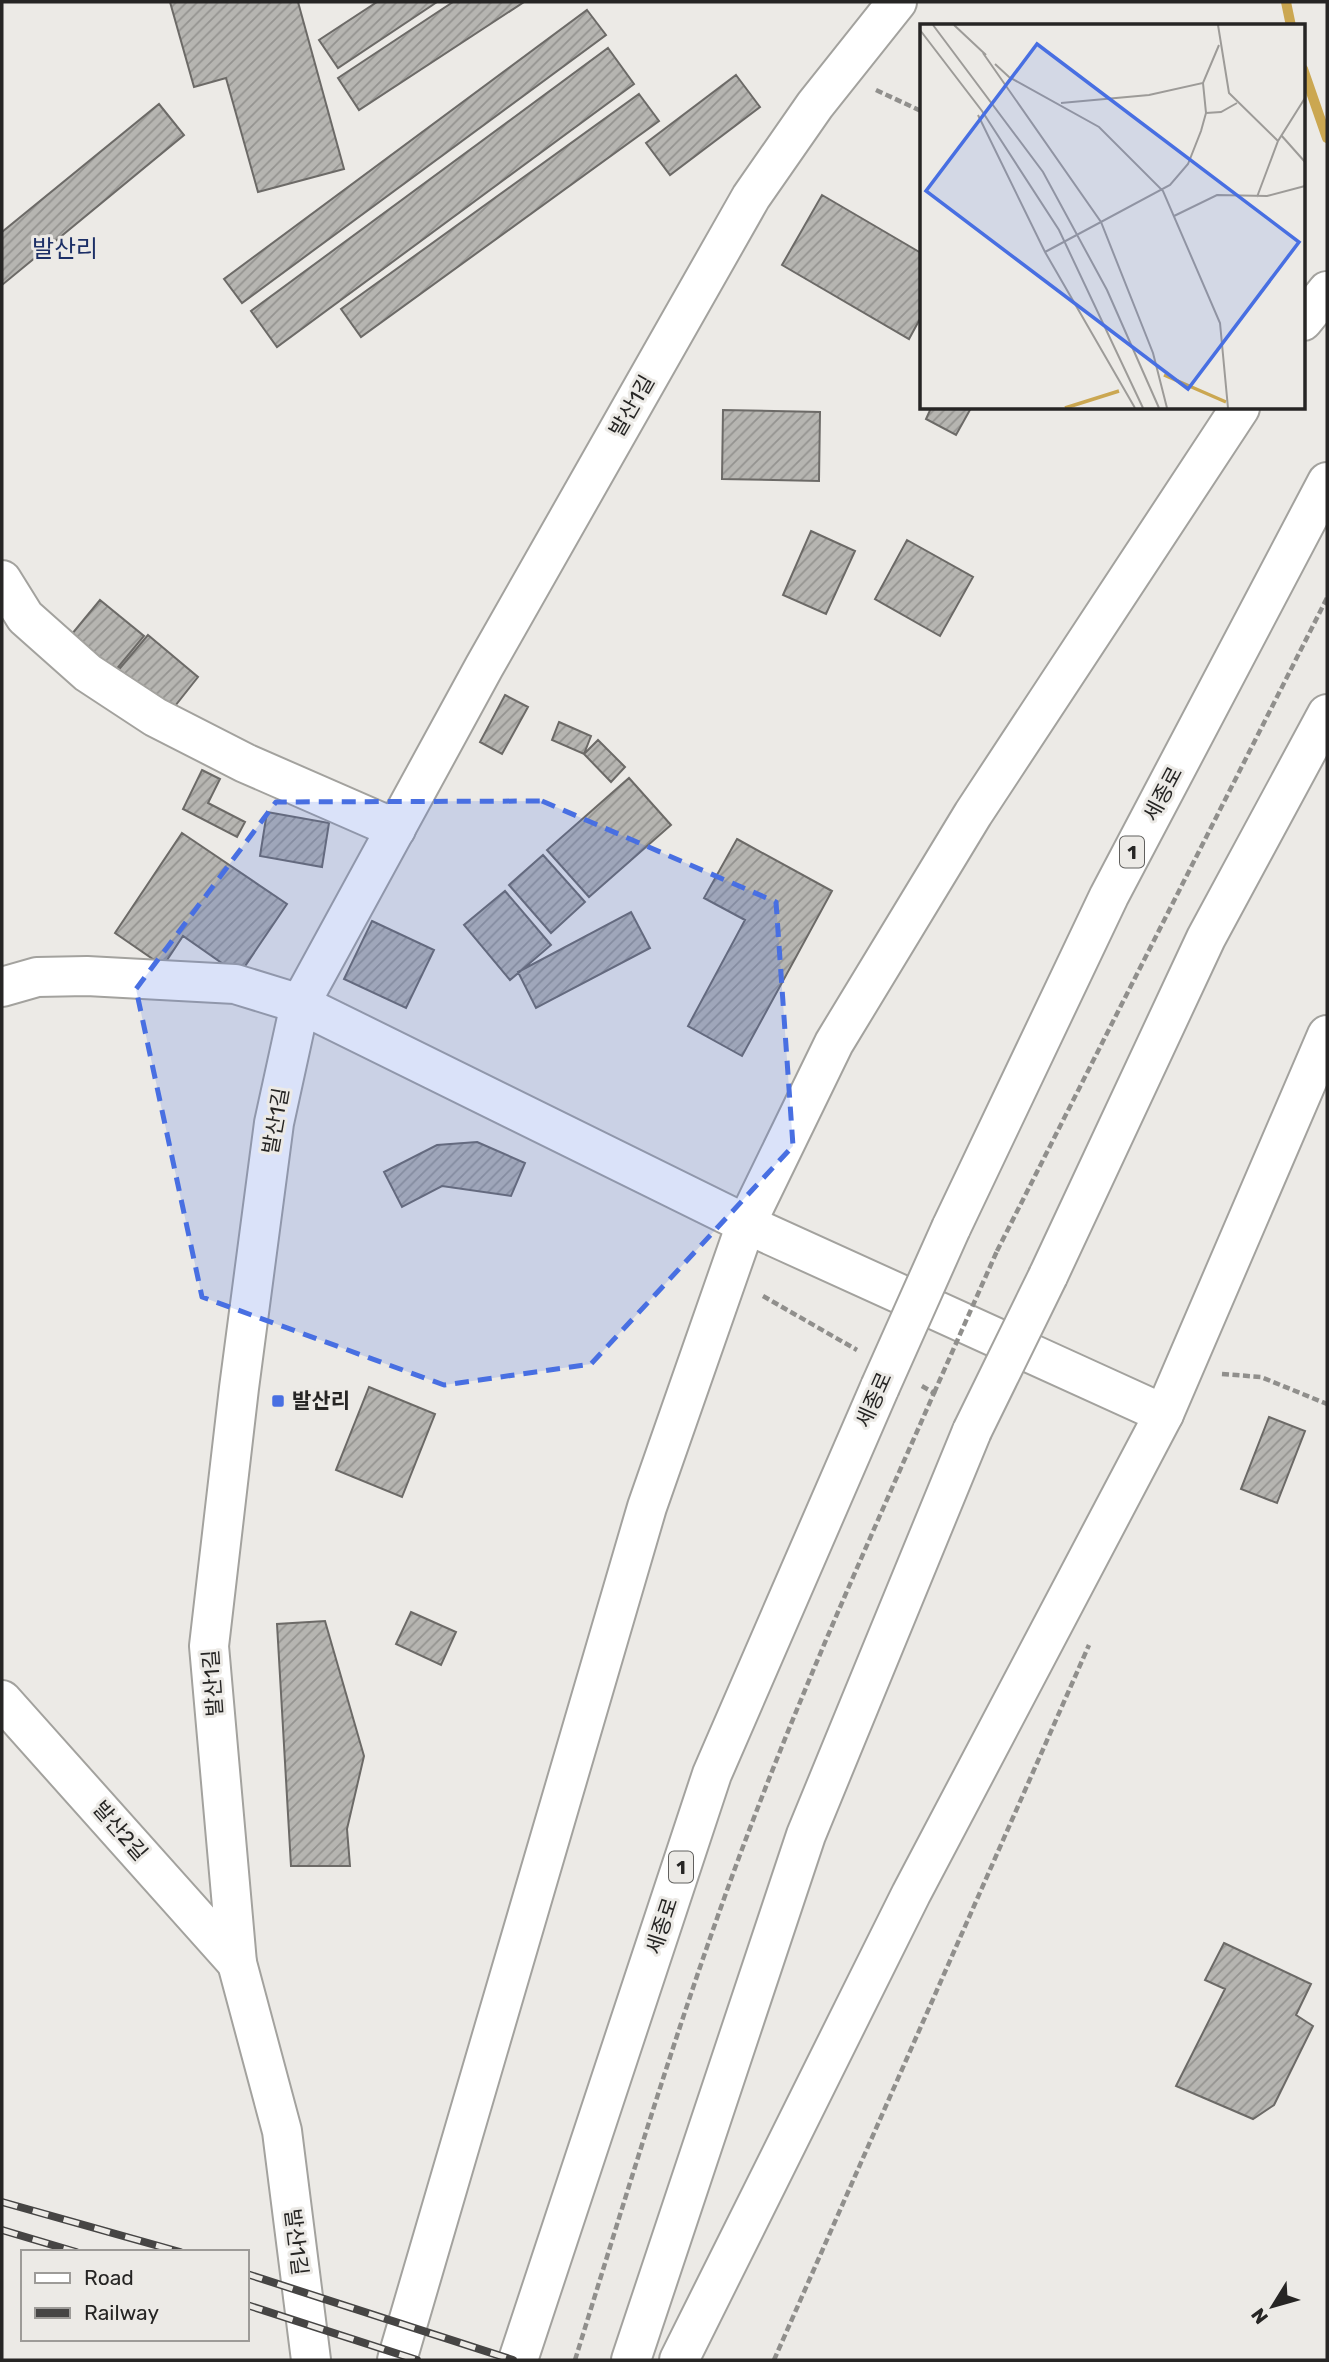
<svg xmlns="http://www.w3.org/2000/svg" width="1329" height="2362" font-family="Rubik,'Noto Sans KR',sans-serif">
<defs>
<pattern id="building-hatch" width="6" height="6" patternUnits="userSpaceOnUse" patternTransform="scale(1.75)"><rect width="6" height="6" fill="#b6b5b1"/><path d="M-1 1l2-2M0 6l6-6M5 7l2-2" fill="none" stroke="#949390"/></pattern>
</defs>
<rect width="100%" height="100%" fill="#eceae6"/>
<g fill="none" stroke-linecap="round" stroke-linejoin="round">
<!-- stream -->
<path stroke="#cba751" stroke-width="10" d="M1286,2L1291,26
M1303,69L1327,138"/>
</g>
<!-- building -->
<path fill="url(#building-hatch)" stroke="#6c6a67" stroke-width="2" d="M170,2H298L344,169L258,192L226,78L194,87Z
M377,2H437L338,68L319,40Z
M453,2H524L359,110L338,78Z
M587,10L606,35L242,303L224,279Z
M608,48L634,84L277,347L251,311Z
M736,75L760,107L670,175L646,143Z
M639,94L659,121L361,337L341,309Z
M159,104L184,135L2,285V232Z
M822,195L921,253V317L909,339L782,265Z
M931,408H971L956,435L926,419Z
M723,410L820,412L819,481L722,479Z
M811,531L855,551L826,614L783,595Z
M907,540L973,577L940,636L875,599Z
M100,600L144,636L110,677L67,640Z
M148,635L198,677L167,716L115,674Z
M505,695L528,707L502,754L480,742Z
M559,722L591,736L584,754L552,740Z
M598,740L625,767L611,782L584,754Z
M202,770L220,779L208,803L245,822L237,837L183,809Z
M629,778L671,825L589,897L547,850Z
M267,812L329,823L322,867L260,856Z
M182,833L287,904L239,975L183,936L163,966L115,933Z
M737,839L832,891L742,1056L688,1026L745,920L704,898Z
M543,855L585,902L551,933L509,885Z
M505,891L551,945L510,980L464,925Z
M631,912L650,948L536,1008L518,972Z
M372,921L434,950L406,1008L344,979Z
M477,1142L525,1163L511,1196L442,1186L402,1207L384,1172L437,1145Z
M369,1387L435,1414L402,1497L336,1470Z
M1269,1417L1305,1431L1277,1503L1241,1489Z
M411,1612L456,1632L441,1665L396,1644Z
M325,1621L364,1756L347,1829L350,1866H291L277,1624Z
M1224,1943L1311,1984L1296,2015L1313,2026L1274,2105L1253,2119L1176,2086L1225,1989L1205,1980Z"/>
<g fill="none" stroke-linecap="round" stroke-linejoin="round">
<defs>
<path id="street" d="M2,580L25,617L88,673L155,717L245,763L396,829
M2,987L37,977L87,976L235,984L300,1004
M2,1700L237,1963"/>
<path id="secondary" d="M300,1004L746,1224L1164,1414
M311,2360L282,2131L237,1963L209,1646L239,1388L274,1123L300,1004L484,667L751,197L815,105L897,2"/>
<path id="highway" d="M1303,321L1327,291
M951,1228L1109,896L1327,482
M1048,1276L1206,938L1327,714
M397,2360L647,1507L746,1224L834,1043L973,814L1240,408
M518,2360L712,1774L880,1387
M631,2360L806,1835L972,1431
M679,2360L911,1894L1164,1414L1327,1035"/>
</defs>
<!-- street casing -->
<use href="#street" stroke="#a3a29e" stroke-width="42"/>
<!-- secondary casing -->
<use href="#secondary" stroke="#a3a29e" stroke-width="42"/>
<!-- highway casing -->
<use href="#highway" stroke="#a3a29e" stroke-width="42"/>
<!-- path -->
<path stroke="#908f8c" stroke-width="4.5" stroke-dasharray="7 3.5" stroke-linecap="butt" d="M876,90L921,111
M997,1251L1327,598
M763,1296L857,1350
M1222,1374L1261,1377L1327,1404
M575,2360C628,2190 679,2019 741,1852C799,1696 867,1545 934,1393L920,1385
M774,2360L1089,1645"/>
<!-- street -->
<use href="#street" stroke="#fff" stroke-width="38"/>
<!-- secondary -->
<use href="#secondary" stroke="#fff" stroke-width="38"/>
<!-- highway -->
<use href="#highway" stroke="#fff" stroke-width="38"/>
<defs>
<path id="rail" d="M2,2202L180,2252
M2,2230L76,2252
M247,2274L513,2360
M247,2305L417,2360"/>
</defs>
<!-- rail casing -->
<use href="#rail" stroke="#464544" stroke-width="8"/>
<!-- rail -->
<use href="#rail" stroke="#eceae6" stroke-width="5" stroke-dasharray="16" stroke-linecap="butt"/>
<defs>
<path id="highway-bridge" d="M880,1387L951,1228
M972,1431L1048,1276"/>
</defs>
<!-- highway-bridge casing -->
<use href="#highway-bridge" stroke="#a3a29e" stroke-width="42" stroke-linecap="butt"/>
<!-- path-bridge -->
<path stroke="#908f8c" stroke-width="4.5" stroke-dasharray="7 3.5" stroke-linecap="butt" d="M934,1393L997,1251"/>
<!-- highway-bridge -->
<use href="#highway-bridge" stroke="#fff" stroke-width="38"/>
</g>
<!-- marked area -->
<path fill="#486fe2" fill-opacity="0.2" stroke="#486fe2" stroke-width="5" stroke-dasharray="14 9" stroke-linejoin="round" d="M542,801L776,902L793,1146L591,1364L444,1385L202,1297L136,989L276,802Z"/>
<!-- markers -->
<rect fill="#486fe2" stroke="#eceae6" stroke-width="2.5" x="271" y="1394" width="14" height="14" rx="3.5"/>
<g text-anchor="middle" stroke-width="6" stroke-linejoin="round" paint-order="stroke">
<!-- shield labels -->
<g fill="#eceae6" stroke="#61605e" stroke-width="2">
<rect x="1120" y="836.5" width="24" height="31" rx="5"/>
<rect x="669" y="1851.5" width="24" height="31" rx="5"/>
</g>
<g font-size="19" font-weight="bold" fill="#262524">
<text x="1132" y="859">1</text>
<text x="681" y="1874">1</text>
</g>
<!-- street labels -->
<g font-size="21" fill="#262524" stroke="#eceae6">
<text transform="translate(632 406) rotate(-60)" y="7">발산1길</text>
<text transform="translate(1163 794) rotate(-62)" y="7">세종로</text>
<text transform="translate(276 1121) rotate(-80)" y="7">발산1길</text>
<text transform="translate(874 1400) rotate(-66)" y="7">세종로</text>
<text transform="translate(213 1683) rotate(-94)" y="7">발산1길</text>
<text transform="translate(120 1831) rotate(49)" y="7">발산2길</text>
<text transform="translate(662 1926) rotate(-72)" y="7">세종로</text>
<text transform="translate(296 2242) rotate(83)" y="7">발산1길</text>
</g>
<!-- poi labels -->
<g font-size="21" font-weight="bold" fill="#262524" stroke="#eceae6" text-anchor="start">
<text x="292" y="1408">발산리</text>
</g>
<!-- quarter labels -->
<g font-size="24" fill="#1c2f66" stroke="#eceae6">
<text x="65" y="257">발산리</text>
</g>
</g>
<!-- overview -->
<g transform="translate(920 24)">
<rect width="385" height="385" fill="#eceae6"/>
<path fill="none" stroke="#cba751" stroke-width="3.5" d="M244,351L306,378M145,384L199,367"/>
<path fill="none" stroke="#9d9b98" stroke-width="2" d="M13,1L123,148L187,266L239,384M34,1L66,31M298,1L309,69L358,117M0,6L62,87L139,206L223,384M63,29L181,198L233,329L247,384M75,40L89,53L179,103L243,167L300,299L308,384M141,79L229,71L283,59L299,21M286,89L301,88L317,79M58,91L125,228L215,384M361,111L385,138M337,173L358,117L385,74M254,192L297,171L347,172L385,162M125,228L250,161L268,140L281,107L286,89L283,59"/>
<path fill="#486fe2" fill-opacity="0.15" stroke="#486fe2" stroke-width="3.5" d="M117,20L379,218L268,365L6,167Z"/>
<rect width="385" height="385" fill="none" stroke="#262524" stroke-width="3.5"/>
</g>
<!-- border -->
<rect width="1329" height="2362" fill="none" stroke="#262524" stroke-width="7"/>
<!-- legend -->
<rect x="21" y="2250" width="228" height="91" fill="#eceae6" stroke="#9d9b98" stroke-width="2"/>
<rect x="35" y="2273" width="35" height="10" fill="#ffffff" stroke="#9d9b98" stroke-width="2"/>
<text x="84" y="2285" font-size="21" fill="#262524">Road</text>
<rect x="35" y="2308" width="35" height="10" fill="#464544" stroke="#9d9b98" stroke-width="2"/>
<text x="84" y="2320" font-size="21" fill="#262524">Railway</text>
<!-- north arrow -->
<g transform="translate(1273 2306) rotate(233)" stroke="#eceae6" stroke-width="5" paint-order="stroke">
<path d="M0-5L12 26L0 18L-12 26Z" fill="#262524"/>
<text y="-10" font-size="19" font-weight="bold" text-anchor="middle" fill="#262524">N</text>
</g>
</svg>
